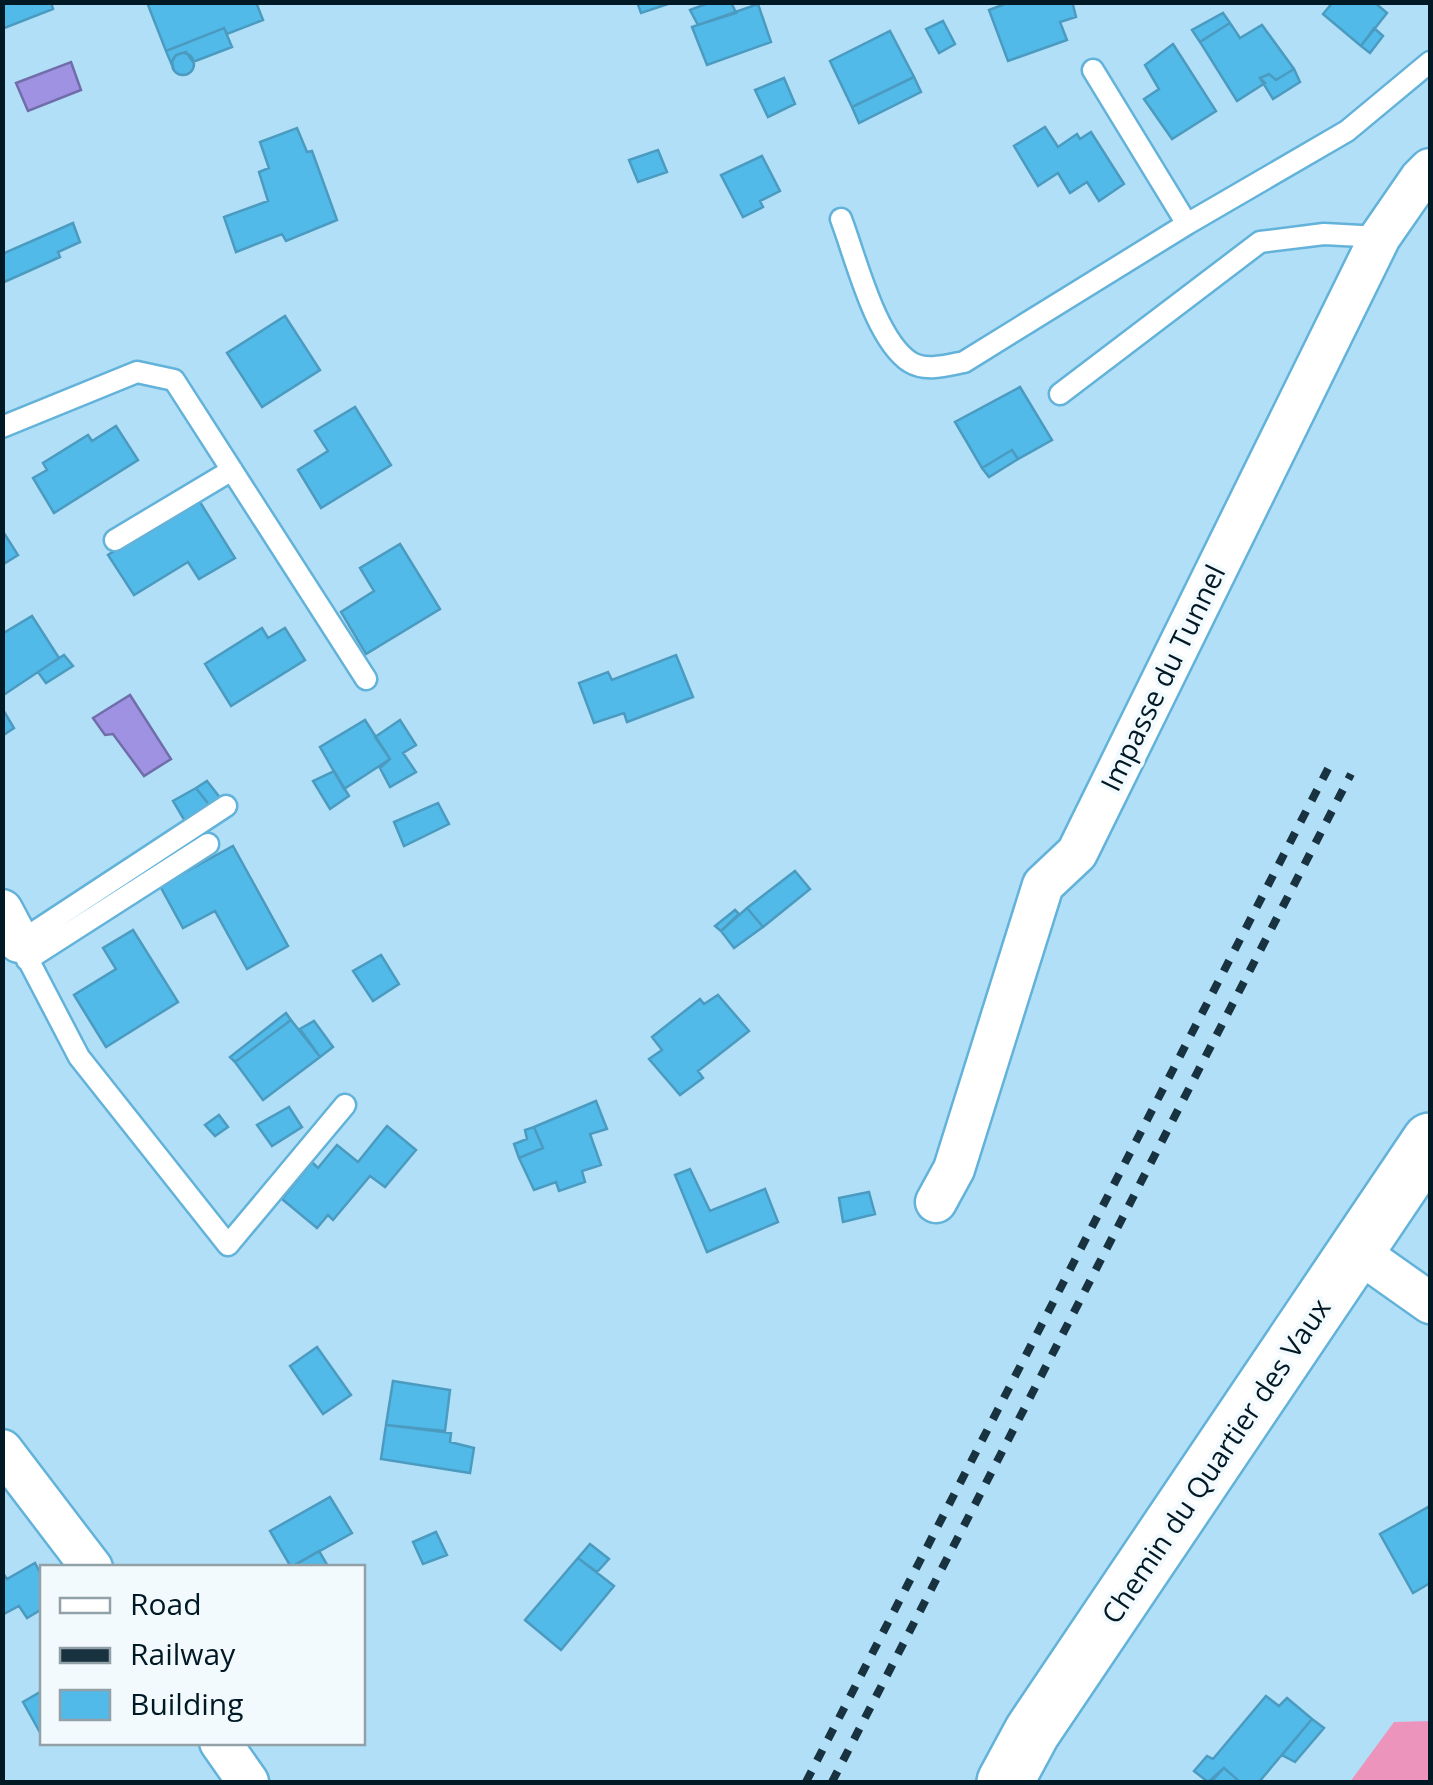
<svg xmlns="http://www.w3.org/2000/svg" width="1433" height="1785" font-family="'Open Sans',sans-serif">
<rect width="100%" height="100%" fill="#b1dff7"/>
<!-- green -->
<path fill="#ec94bc" d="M1430,1721V1782H1350L1394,1722Z"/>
<!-- water -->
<path fill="#a092e3" stroke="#706eaa" stroke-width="2.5" d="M71,62L81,90L28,111L16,83Z
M130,695L171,759L144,776L113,734L105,735L93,718Z"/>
<!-- building -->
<path fill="#52bae9" stroke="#4b9bc1" stroke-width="2.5" d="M2,2H51L53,9L2,29Z
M155,2H256L263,20L227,34L224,28L166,51L148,5Z
M637,2H674L641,13Z
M711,2H731L736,13L698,25L690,10Z
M1010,2H1077L1073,5L1076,17L1060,22L1067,40L1008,61L989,10Z
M1333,2H1374L1387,13L1361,46L1323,14Z
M758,4L771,42L707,65L692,27Z
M1223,13L1230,23L1200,42L1192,30Z
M943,21L955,44L939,53L926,29Z
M1230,23L1240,38L1262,25L1294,69L1276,80L1269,74L1260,78L1265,83L1237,101L1200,42Z
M224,28L232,47L193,62L186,52L176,55L172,62L174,70L166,51Z
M1374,28L1383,36L1370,53L1361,46Z
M890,31L914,77L852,107L830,61Z
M1173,44L1216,111L1172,139L1144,99L1159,89L1145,65Z
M172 64a11 11 0 1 1 22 0a11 11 0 1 1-22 0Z
M1294,69L1300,82L1273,99L1260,78L1269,74L1276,80Z
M914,77L921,92L859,123L852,107Z
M784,78L795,104L768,117L755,90Z
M1045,127L1058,147L1077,134L1080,139L1091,132L1124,184L1099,201L1087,182L1070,193L1058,173L1038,186L1014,146Z
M297,128L307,152L312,151L337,220L286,241L282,234L236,252L224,217L268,201L259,172L269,168L260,142Z
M658,150L667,172L638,182L629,160Z
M762,156L780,191L760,201L763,207L743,217L721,175Z
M73,223L80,242L58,252L60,257L2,283V254Z
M285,316L320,370L262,407L227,353Z
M1020,387L1052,440L1018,459L1012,450L982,468L955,422Z
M355,407L391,465L321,508L298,470L328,451L315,431Z
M116,426L138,460L54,513L33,478L47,470L43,463L88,435L92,441Z
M1012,450L1018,459L989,477L982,468Z
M198,499L235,558L199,579L188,562L134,595L108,555Z
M2,530L18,555L2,565Z
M400,544L440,609L366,654L341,612L374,591L360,568Z
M32,616L59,658L2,696V634Z
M262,628L268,638L285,628L305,660L231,706L205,664Z
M64,655L73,666L46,683L38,672Z
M676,655L693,697L627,722L624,713L594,723L579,683L608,672L612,680Z
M2,708L14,728L2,736Z
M365,720L390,759L344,789L320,747Z
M400,720L416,745L403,753L416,772L390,787L380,768L390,759L375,737Z
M334,771L349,796L330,809L313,781Z
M207,781L221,799L210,806L196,788Z
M196,788L210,806L186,823L173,801Z
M438,803L449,824L404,846L394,822Z
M233,846L288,946L247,969L215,911L183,928L160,886Z
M795,871L810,889L763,927L747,908Z
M747,908L763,927L734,948L721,931Z
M735,910L739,914L721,931L715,926Z
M133,930L178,1002L106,1047L74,995L116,969L103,948Z
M381,955L399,984L373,1001L353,971Z
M718,995L749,1031L698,1071L703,1078L680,1095L649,1059L662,1050L652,1037L700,999L704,1004Z
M286,1013L291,1020L235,1062L230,1057Z
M291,1020L320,1057L263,1100L235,1062Z
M314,1021L333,1047L320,1057L300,1029Z
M596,1101L607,1129L590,1134L601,1165L582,1171L585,1182L559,1191L556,1182L534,1190L519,1158L543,1148L534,1127Z
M289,1107L302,1127L272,1146L257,1125Z
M219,1115L228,1127L215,1136L205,1125Z
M387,1126L416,1150L385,1187L370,1176L333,1220L328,1215L317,1228L282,1199L312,1162L318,1168L337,1145L358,1162Z
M534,1127L543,1148L519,1158L514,1144L527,1139L525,1130Z
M690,1169L710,1211L765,1189L778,1222L707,1252L675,1175Z
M869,1192L875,1214L843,1222L839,1198Z
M317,1347L351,1395L323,1414L290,1366Z
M393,1381L450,1390L445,1431L386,1425Z
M386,1425L451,1433L450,1442L474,1448L470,1473L381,1459Z
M330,1497L352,1533L291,1567L270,1531Z
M1430,1506V1583L1413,1593L1380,1534Z
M436,1532L447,1555L423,1564L413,1542Z
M590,1544L609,1559L597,1572L578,1558Z
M319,1551L329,1568H290L291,1567Z
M578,1558L614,1586L561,1650L525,1620Z
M35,1563L42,1576V1609L27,1618L19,1606L2,1615V1572L7,1579Z
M42,1691V1736L23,1702Z
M1266,1696L1279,1706L1287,1698L1312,1719L1259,1782H1240L1224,1768L1208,1782L1194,1771L1207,1756L1213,1759Z
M1312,1719L1324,1728L1295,1762L1282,1755Z
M1224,1768L1240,1782H1211Z"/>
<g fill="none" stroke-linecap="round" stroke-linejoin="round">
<defs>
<path id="lane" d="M1093,70L1187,224L1347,131L1430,62
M841,219C856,258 875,339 910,362C926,372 948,365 964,362L1187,224
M1060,394L1260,242L1324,234L1380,237
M2,427L137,372L174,380L366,679
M115,540L232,470
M226,806L19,942L79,1057L228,1245L345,1105
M27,960L208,844"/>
<path id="street" d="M2,910L19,942
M936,1202L954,1169L1043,885L1077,853L1380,237L1420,179L1430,169
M1358,1252L1430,1303
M2,1450L92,1568
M220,1742L248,1782"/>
<path id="secondary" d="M1005,1782L1032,1732L1430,1141"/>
</defs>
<!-- lane casing -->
<use href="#lane" stroke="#62b2d9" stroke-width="25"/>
<!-- street casing -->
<use href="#street" stroke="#62b2d9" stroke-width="45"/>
<!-- secondary casing -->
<use href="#secondary" stroke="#62b2d9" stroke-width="60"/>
<!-- lane -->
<use href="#lane" stroke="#fff" stroke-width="20"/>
<!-- street -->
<use href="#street" stroke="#fff" stroke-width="40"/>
<!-- secondary -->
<use href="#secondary" stroke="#fff" stroke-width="55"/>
<!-- rail -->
<path stroke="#183240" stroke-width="8" stroke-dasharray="12 12" stroke-linecap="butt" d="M806,1782L1332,761
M832,1782L1351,774"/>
</g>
<g text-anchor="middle" stroke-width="8" stroke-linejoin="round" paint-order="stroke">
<!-- street labels -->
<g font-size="28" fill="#011925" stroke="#f2fafe">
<text transform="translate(1163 678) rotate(-64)" y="10">Impasse du Tunnel</text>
<text transform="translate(1216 1461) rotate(-56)" y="10">Chemin du Quartier des Vaux</text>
</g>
</g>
<!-- border -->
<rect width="1433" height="1785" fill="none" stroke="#011925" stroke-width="10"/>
<!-- legend -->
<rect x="40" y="1565" width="325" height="180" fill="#f2fafe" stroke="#92a0a7" stroke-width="2.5"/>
<rect x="60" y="1598" width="50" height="15" fill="#ffffff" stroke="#92a0a7" stroke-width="2.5"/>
<text x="130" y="1615" font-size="30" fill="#011925">Road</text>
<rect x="60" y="1648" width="50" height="15" fill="#183240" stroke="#92a0a7" stroke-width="2.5"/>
<text x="130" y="1665" font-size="30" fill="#011925">Railway</text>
<rect x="60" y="1690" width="50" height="30" fill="#52bae9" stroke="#92a0a7" stroke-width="2.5"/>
<text x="130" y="1715" font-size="30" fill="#011925">Building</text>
</svg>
